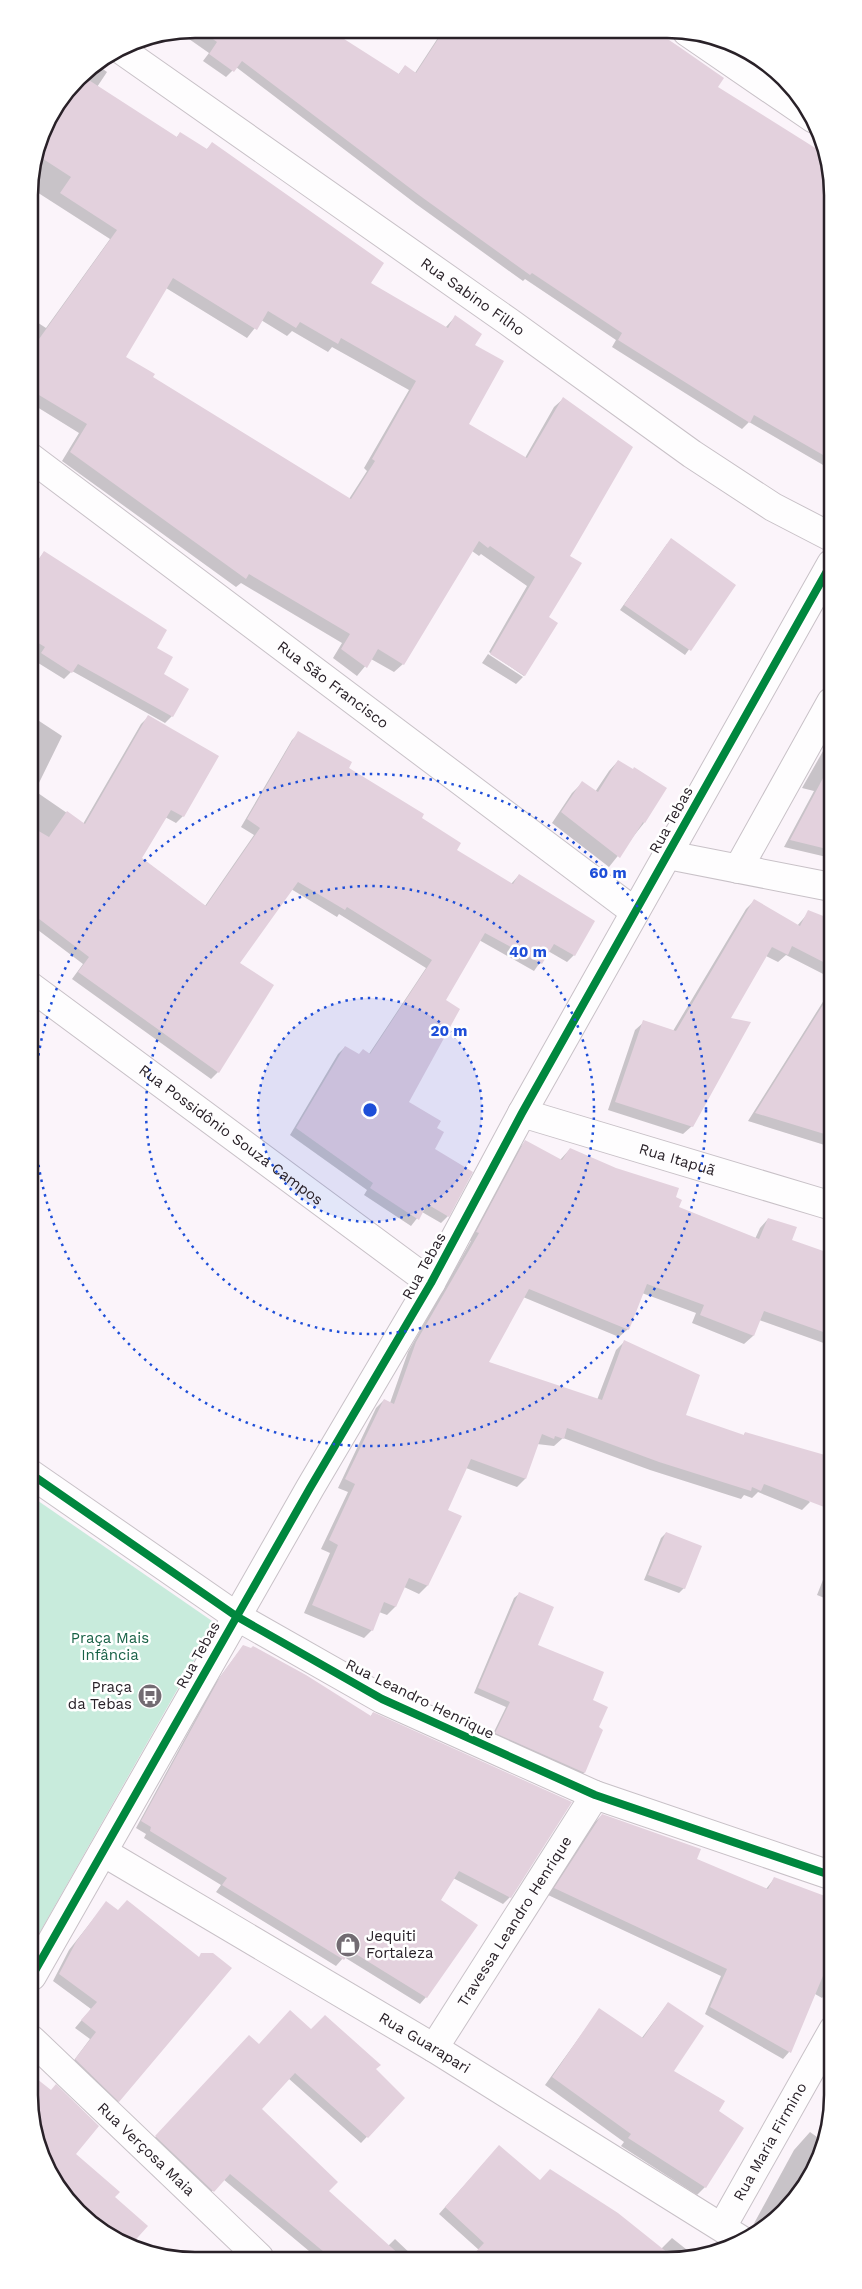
<svg xmlns="http://www.w3.org/2000/svg" width="862" height="2289" font-family="'Work Sans',sans-serif">
<rect width="100%" height="100%" fill="#fbf4fa"/>
<!-- green -->
<path fill="#c8ebdc" d="M31,1496L215,1623L32,1946Z"/>
<!-- shadow -->
<path fill="#0003" fill-rule="evenodd" d="M195,29L345,30L339,37L398,75L405,66L415,73L443,30L645,32L660,42L716,88L830,162V469L749,422L742,429L612,347L616,340L525,279L523,281L416,204L236,67L226,77L203,61L209,53L179,32Z
M751,51L767,64L750,53Z
M96,64L107,72L97,87L176,138L180,133L206,150L212,144L369,284L445,328L455,317L474,346L467,425L525,458L554,407L563,399L569,557L547,618L556,623L524,676L489,652L527,586L481,554L479,556L472,551L403,664L394,672L371,659L357,676L333,658L342,643L241,583L236,587L62,461L79,433L29,402V317L46,328L110,239L29,187V184L46,122L85,70ZM166,288L247,338L261,320L287,336L292,331L328,352L332,347L409,390L364,468L367,471L349,499L152,378L124,358Z
M667,544L735,585L685,655L620,610Z
M44,552L155,648L172,716L165,723L72,671L64,679L35,661L39,655L30,649V571Z
M488,654L523,677L516,684L482,663Z
M30,715L62,736L35,791L83,824L141,724L148,717L183,816L176,823L165,817L141,858L205,906L254,835L241,827L292,740L299,733L420,819L455,851L511,884L519,875L574,955L567,962L548,951L534,971L479,940L445,1000L408,1102L435,1129L433,1150L448,1216L441,1223L422,1212L411,1226L364,1195L367,1190L290,1135L338,1054L345,1047L359,1055L369,1054L426,968L339,914L337,917L291,889L239,963L272,985L218,1072L211,1079L72,979L83,964L30,924Z
M831,737V858L784,847L814,791L802,788Z
M618,761L644,823L609,867L552,823L572,793L582,783L595,792L609,771Z
M754,901L797,926L809,912L831,920V978L786,955L778,962L766,956L729,1019L692,1126L683,1134L608,1110L635,1030L644,1022L673,1031L746,909Z
M831,989V1147L748,1121Z
M525,1142L560,1160L570,1149L674,1198L677,1208L755,1239L760,1228L768,1219L790,1241L832,1256V1346L759,1320L753,1336L744,1344L692,1323L696,1313L642,1293L628,1329L619,1337L523,1297L487,1362L597,1400L616,1350L624,1342L685,1416L743,1436L745,1433L810,1502L802,1510L758,1492L752,1498L744,1495L741,1499L650,1470L563,1438L554,1446L537,1444L525,1479L517,1487L466,1468L446,1511L427,1586L419,1594L404,1587L395,1607L387,1615L379,1612L372,1630L364,1638L304,1613L330,1553L321,1549L348,1492L338,1488L376,1408L384,1400L390,1403L408,1352L471,1241L469,1240L517,1150Z
M666,1533L684,1588L679,1593L644,1580L661,1538Z
M832,1557V1601L817,1595Z
M519,1594L536,1645L591,1701L597,1728L602,1730L584,1773L579,1777L491,1738L506,1707L474,1693L514,1598Z
M243,1646L370,1717L373,1713L570,1802L510,1897L503,1904L453,1878L440,1901L426,1997L420,2004L344,1957L336,1966L216,1892L221,1885L144,1838L146,1834L136,1828L214,1685Z
M602,1815L695,1860L766,1889L774,1879L833,1901V1985L822,1998L815,1994L789,2052L783,2059L705,2014L721,1976L548,1895L595,1822Z
M106,1903L119,2101L112,2108L69,2067L90,2039L75,2028L91,2009L53,1981L69,1950Z
M668,2003L672,2071L718,2112L705,2187L697,2195L621,2146L624,2142L545,2085L599,2010L641,2039Z
M311,2031L375,2069L404,2098L361,2143L288,2078L260,2109L327,2191L388,2246L395,2239L414,2257H304L309,2251L223,2179L207,2197L150,2143L243,2043L259,2045Z
M810,2132L824,2142L821,2157L792,2203L757,2233L751,2229L794,2150Z
M493,2153L540,2182L661,2249L672,2238L696,2257H472L479,2250L439,2214Z"/>
<!-- building -->
<path fill="#e3d1dd" fill-rule="evenodd" d="M199,29L330,30L399,74L405,65L416,73L444,30L657,32L678,46L724,78L718,87L828,156L830,162V459L754,415L750,423L618,340L622,333L532,273L530,275L423,198L242,61L234,72L209,54L217,42Z
M81,75L177,137L180,132L207,149L212,142L384,263L371,283L448,328L455,315L482,334L475,345L504,361L469,424L527,458L563,397L633,447L570,556L582,563L549,617L558,623L525,676L490,654L535,577L490,546L488,548L479,541L404,665L378,649L367,668L341,649L350,634L249,574L246,579L70,452L87,424L29,389V353L117,230L60,193L71,177L37,155L46,122ZM173,278L257,330L268,311L296,328L300,322L338,344L341,338L416,381L372,459L375,461L351,499L153,377L155,374L126,357Z
M671,538L736,585L691,651L624,605Z
M44,551L167,630L157,648L173,657L164,674L189,689L173,717L78,664L72,673L41,653L45,647L30,638V573Z
M148,715L219,756L184,817L171,810L142,858L206,906L260,828L247,819L298,731L352,762L349,768L424,814L422,818L461,843L457,850L513,884L519,874L595,921L575,956L554,944L542,964L485,933L446,1000L460,1009L409,1102L441,1121L437,1128L444,1132L435,1149L473,1172L449,1217L427,1204L419,1220L370,1188L373,1183L296,1128L345,1046L359,1054L363,1049L370,1054L432,960L347,907L345,910L298,882L240,963L274,985L219,1073L78,972L89,957L30,912V826L49,837L67,811L85,824Z
M618,760L633,769L634,767L667,788L645,823L643,822L620,858L561,812L582,781L598,792Z
M831,763V850L790,840Z
M754,899L800,926L808,910L831,919V966L792,946L788,955L772,947L731,1018L751,1022L693,1127L615,1102L643,1020L676,1031Z
M831,992V1136L755,1113Z
M525,1140L562,1160L570,1148L616,1168L679,1188L676,1197L682,1200L679,1207L759,1239L768,1218L797,1227L792,1240L832,1254V1318L826,1333L764,1311L754,1336L700,1315L704,1305L647,1284L629,1330L529,1289L489,1362L602,1400L624,1340L700,1375L686,1415L744,1435L745,1432L832,1457V1510L764,1484L761,1491L752,1487L751,1491L659,1462L567,1428L564,1439L555,1436L554,1439L542,1434L526,1479L471,1459L448,1510L462,1516L428,1586L409,1578L396,1607L384,1602L373,1631L312,1605L338,1545L329,1540L355,1484L345,1479L384,1399L394,1404L416,1342L479,1233L476,1232Z
M666,1532L702,1546L685,1589L648,1575Z
M519,1592L554,1607L538,1645L604,1672L593,1700L608,1707L599,1727L603,1730L585,1773L495,1733L510,1702L478,1688Z
M243,1645L251,1648L253,1646L306,1675L371,1716L373,1712L572,1802L511,1898L459,1871L441,1900L478,1925L427,1998L351,1951L344,1960L222,1885L227,1878L150,1831L151,1827L141,1821L220,1677Z
M602,1814L701,1849L697,1859L768,1889L774,1877L833,1899V1974L825,1971L791,2053L710,2007L727,1969L554,1888Z
M127,1900L199,1957L201,1953H213L232,1968L119,2102L75,2059L96,2032L81,2020L97,2002L59,1974L76,1942L106,1901L118,1910Z
M668,2002L704,2026L674,2071L725,2101L719,2111L744,2128L706,2188L628,2138L631,2134L552,2077L599,2008L643,2038Z
M290,2010L311,2029L325,2015L381,2065L376,2069L405,2098L368,2138L295,2073L262,2109L338,2182L329,2191L402,2257H330L230,2174L214,2192L155,2136L249,2035L259,2044Z
M32,2075L51,2090L56,2084L99,2126L76,2154L120,2192L115,2197L148,2226L130,2246L121,2243L78,2212L51,2177L32,2127Z
M499,2145L540,2180L550,2169L618,2213L673,2257H471L484,2243L445,2207Z"/>
<g fill="none" stroke-linecap="round" stroke-linejoin="round">
<defs>
<g id="street">
<path d="M687,32L814,119"/>
<path id="s1" d="M120,49L509,322L692,454L773,507L831,537"/>
<path id="s2" d="M30,457L635,912"/>
<path d="M668,855L831,887"/>
<path d="M738,869L831,702"/>
<path id="s3" d="M30,986L431,1283"/>
<path id="s4" d="M522,1113L832,1206"/>
<path d="M31,1474L236,1616L382,1699L595,1795L833,1876"/>
<path id="s5" d="M103,1852L434,2048L743,2241"/>
<path d="M32,1976L310,1488L431,1283L522,1113L831,564"/>
<path id="s6" d="M32,2040L259,2257"/>
<path id="s7" d="M434,2048L595,1795"/>
<path id="s8" d="M722,2227L833,2030"/>
</g>
</defs>
<!-- street casing -->
<use href="#street" stroke="#c8c1c7" stroke-width="30"/>
<!-- street -->
<use href="#street" stroke="#fefdfe" stroke-width="28"/>
<defs>
<path id="cycleway" d="M31,1474L236,1616L382,1699L595,1795L833,1876
M32,1976L310,1488L431,1283L522,1113L831,564"/>
</defs>
<!-- cycleway casing -->
<use href="#cycleway" stroke="#fff" stroke-width="11"/>
<!-- cycleway -->
<use href="#cycleway" stroke="#00873e" stroke-width="8"/>
</g>
<!-- distance rings -->
<circle cx="370" cy="1110" r="112" fill="#1d4ed8" fill-opacity=".12"/>
<g fill="none" stroke="#1d4ed8" stroke-width="2.5" stroke-dasharray="2.5 5">
<circle cx="370" cy="1110" r="112"/>
<circle cx="370" cy="1110" r="224"/>
<circle cx="370" cy="1110" r="336"/>
</g>
<!-- icons -->
<defs>
<symbol id="bus-disc" viewBox="-11 -11 22 22"><circle r="9.5" fill="#726b72" stroke="#fff"/><path d="M-5-6H5V4H4V6H2V4H-2V6H-4V4H-5ZM-3.5-4V0h7V-4ZM-3.5 1.2v1.5H-2V1.2ZM2 1.2v1.5H3.5V1.2Z" fill="#fff"/></symbol>
<symbol id="shop-disc" viewBox="-11 -11 22 22"><circle r="9.5" fill="#726b72" stroke="#fff"/><path d="M-5-2.5h2.3a2.7 3.5 0 0 1 5.4 0H5L5.5 6h-11ZM-1.5-2.5h3a1.5 2.3 0 0 0-3 0Z" fill="#fff"/></symbol>
</defs>
<g fill-rule="evenodd">
<use href="#bus-disc" x="136" y="1682" width="28" height="28"/>
<use href="#shop-disc" x="334" y="1931" width="28" height="28"/>
</g>
<g text-anchor="middle" stroke-width="5" stroke-linejoin="round" paint-order="stroke">
<!-- street labels -->
<g font-size="15" fill="#292128" stroke="#fff">
<text dy="5" stroke="none"><textPath href="#s1" startOffset="431">Rua Sabino Filho</textPath></text>
<text dy="5" stroke="none"><textPath href="#s2" startOffset="379">Rua São Francisco</textPath></text>
<text transform="translate(671 820) rotate(-61)" y="5">Rua Tebas</text>
<text dy="5" stroke="none"><textPath href="#s3" startOffset="250">Rua Possidônio Souza Campos</textPath></text>
<text dy="5" stroke="none"><textPath href="#s4" startOffset="162">Rua Itapuã</textPath></text>
<text transform="translate(424 1266) rotate(-61)" y="5">Rua Tebas</text>
<text transform="translate(198 1655) rotate(-61)" y="5">Rua Tebas</text>
<text transform="translate(420 1699) rotate(26)" y="5">Rua Leandro Henrique</text>
<text dy="5" stroke="none"><textPath href="#s7" startOffset="150">Travessa Leandro Henrique</textPath></text>
<text dy="5" stroke="none"><textPath href="#s5" startOffset="374">Rua Guarapari</textPath></text>
<text dy="5" stroke="none"><textPath href="#s8" startOffset="98">Rua Maria Firmino</textPath></text>
<text dy="5" stroke="none"><textPath href="#s6" startOffset="158">Rua Verçosa Maia</textPath></text>
</g>
<!-- park labels -->
<g font-size="15" fill="#186146" stroke="#fff">
<text x="110" y="1643">Praça Mais<tspan x="110" dy="17">Infância</tspan></text>
</g>
<!-- poi labels -->
<g font-size="15" fill="#292128" stroke="#fff" text-anchor="end">
<text x="132" y="1692">Praça<tspan x="132" dy="17">da Tebas</tspan></text>
<text x="366" y="1941" text-anchor="start">Jequiti<tspan x="366" dy="17">Fortaleza</tspan></text>
</g>
</g>
<!-- crop -->
<path d="M0 0H862V2289H0ZM195 38H667A157 157 0 0 1 824 195V2095A157 157 0 0 1 667 2252H195A157 157 0 0 1 38 2095V195A157 157 0 0 1 195 38Z" fill="#fff" fill-rule="evenodd"/>
<path fill="none" stroke="#292128" stroke-width="2.5" d="M195 38H667A157 157 0 0 1 824 195V2095A157 157 0 0 1 667 2252H195A157 157 0 0 1 38 2095V195A157 157 0 0 1 195 38Z"/>
<circle cx="370" cy="1110" r="8" fill="#1d4ed8" stroke="#fff" stroke-width="2.5"/>
<g font-size="15" text-anchor="middle" font-weight="bold" fill="#1d4ed8" stroke="#fff" stroke-width="5" stroke-linejoin="round" paint-order="stroke">
<text x="608" y="878">60 m</text>
<text x="528" y="957">40 m</text>
<text x="449" y="1036">20 m</text>
</g>
</svg>
